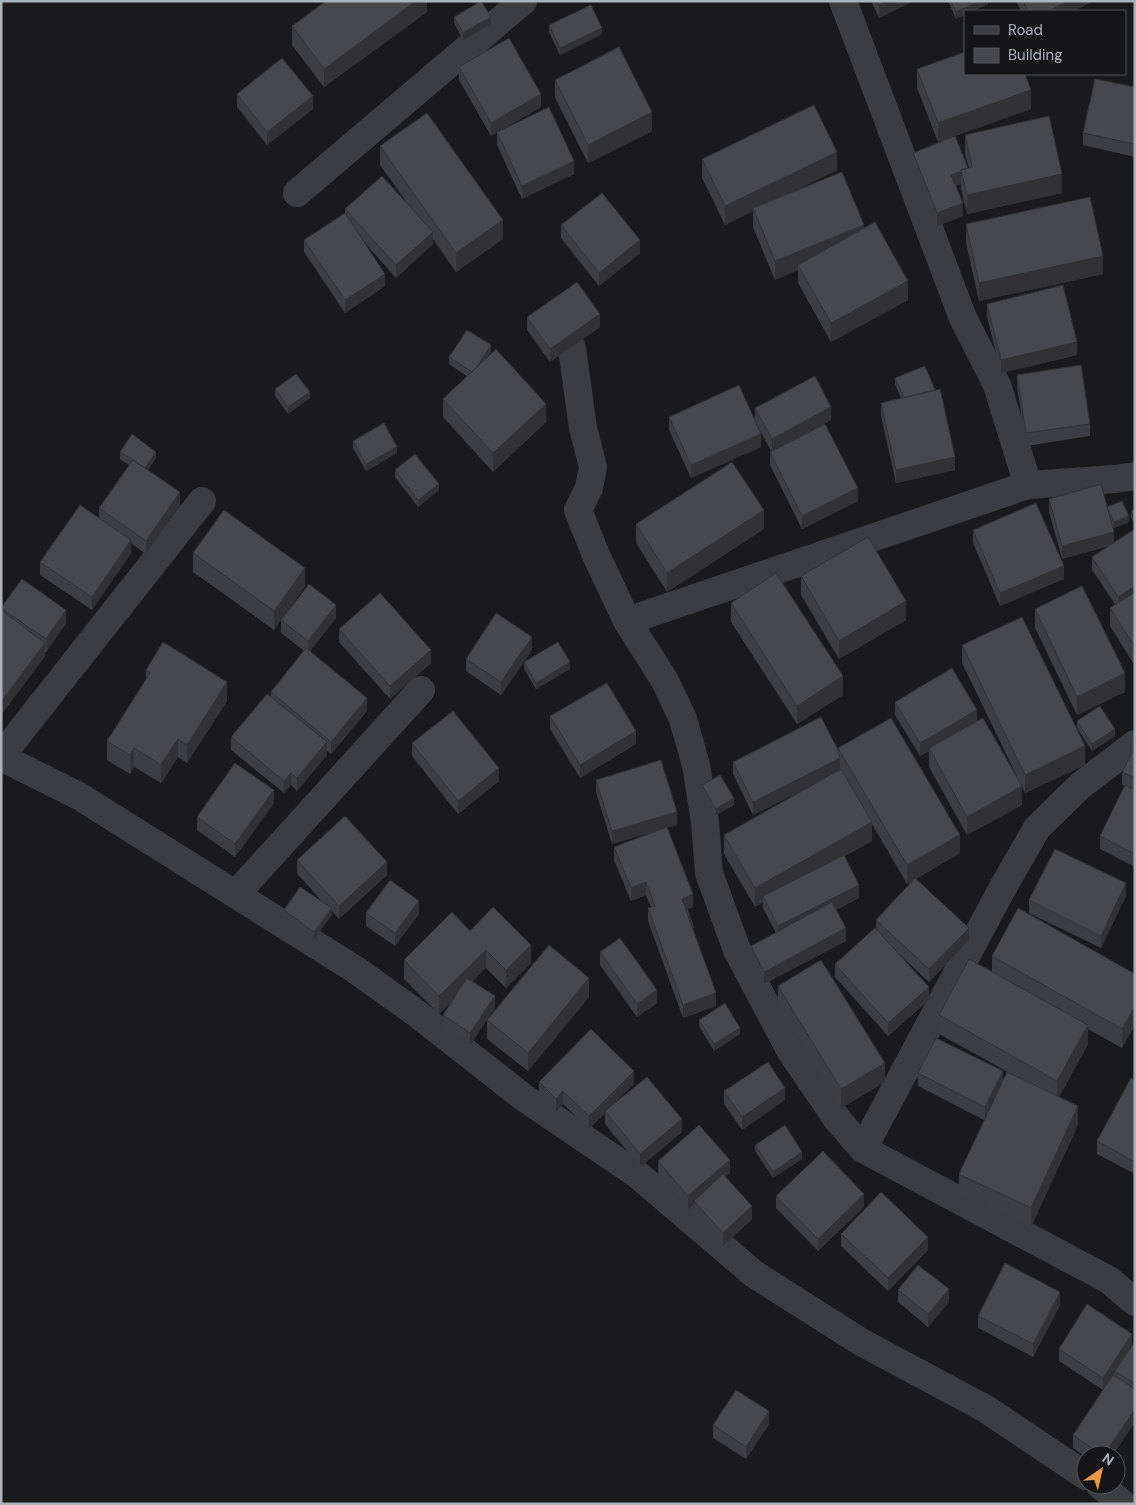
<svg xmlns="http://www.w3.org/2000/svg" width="1136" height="1505" font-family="'DM Sans',sans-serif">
<rect width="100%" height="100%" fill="#1a1a1c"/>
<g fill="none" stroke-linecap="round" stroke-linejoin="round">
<!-- street -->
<path stroke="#3b3d41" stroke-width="28" d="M843,1L963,318L997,385L1028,485
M297,193L523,1
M572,348L583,428L593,467L589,488L578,510L596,555L627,621L665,681L683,719L696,765L705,822L709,873L737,950L790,1050L837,1119L863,1149L1109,1280L1135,1302
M627,621L1028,485L1115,479L1135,476
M1,756L202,501
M1,757L79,796L356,970L416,1013L523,1097L638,1175L754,1274L861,1342L986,1409L1086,1476
M236,894L421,690
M863,1149L1002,889L1037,828L1080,786L1135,744
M1100,1485L1123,1504"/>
</g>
<!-- wall -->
<path fill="#3d3e41" d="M427,1V12L324,87L292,45V26Z
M871,1H913L879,18Z
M948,1H988V4L972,11H965L956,19Z
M1016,1H1093L1074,11H1021Z
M454,17L491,24L463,40L454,23Z
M549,25L602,34L560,55L549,32Z
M459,67L541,107L501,130L574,174L522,199L497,145V132L491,136L459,80Z
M917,69L1031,109L938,142L917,88Z
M555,80L652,131L588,163L555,98Z
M1135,87V157L1083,145V133Z
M237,94L313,109L267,145L237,107Z
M965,135L1062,193L967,214L961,189V184L956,186L963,216L937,226L913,166V153L969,168L965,154Z
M380,146L503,239L456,272L433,239V244L396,278L364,242L385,286L345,313L304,252V240L345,214V209L407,203L380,165Z
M702,159L837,170L788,194L864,228L908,300L831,342L798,283V270L775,280L753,227V211L725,225L702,178Z
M966,224L1103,274L979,301L966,243Z
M561,225L640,253L599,286L561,238Z
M987,304L1077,355L1001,373L987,317Z
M527,317L600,327L550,362L527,330Z
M491,352L487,358L546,422L493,472L443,417V399L467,376L449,364V357Z
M1017,375L1090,424V436L1026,446L1017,387Z
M895,378L955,470L896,483L881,416V403L901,398L895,384Z
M275,389L310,398L288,414L275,396Z
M755,408L831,420L783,446L858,501L802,529L770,465V452L771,451L759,429L761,447L691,478L669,430V417L755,419Z
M353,441L397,453L366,471L353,448Z
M120,452L156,458L148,470L180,505L146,554L131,543V553L92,610L40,575V562L99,518V508L129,465L120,459Z
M395,470L439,490L418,507L395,477Z
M1049,499L1107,507L1129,522L1114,528L1112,525L1114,542L1135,529V666L1110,626V608L1115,604L1092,570V557L1109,546L1062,559L1049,512Z
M1135,509V527L1131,517V511Z
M636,524L764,529L667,592L636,543Z
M973,530L1064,579L1000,606L973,543Z
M193,553L305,586L274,630L193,572Z
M801,576L906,620L839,659L801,595Z
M731,603L843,695L797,724L731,622Z
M1,608L66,623L46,652H45V656L1,715Z
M1035,609L1125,692L1077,715L1035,628Z
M336,618L310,651L367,711L331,754L327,751V755L297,791L291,785L284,793L231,750V737L271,697V692L304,651L281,633V620Z
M339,629L431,663L390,699L339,642Z
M962,645L1085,765L1025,793L962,663Z
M532,650L501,695L466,671V659Z
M524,662L570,669L536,689L524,669Z
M146,670L227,701L187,763L178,757L161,783L134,767L130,774L107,760V741L146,680Z
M895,702L977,721L1022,805L967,835L929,767V751L920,756L895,715Z
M550,716L636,744L580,778L550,729Z
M1077,721L1115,736L1092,751L1077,728Z
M412,743L499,781L458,814L412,756Z
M1135,747V867L1100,849V836L1125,786L1122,785V772Z
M838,748L960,853L916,879L969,940L929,982L899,954L929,1000L888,1036L835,977V964L876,929V920L913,880L907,884L872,824V841L844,856L859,898L836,910L846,941L764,984L751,959V946L776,933L763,908V902L755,907L724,854V835L808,787L753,815L733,774V762L838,750Z
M596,780L677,825L667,828L693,907L687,909L716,1006L683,1018L648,921V908L651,907L646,895L631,901L614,860V847L659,830L612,844L596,792Z
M702,785L734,805L716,815L702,791Z
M274,803L235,857L197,830V817Z
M297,860L387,875L339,919L332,911V915L314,939L284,917V910L324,904L297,873Z
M1126,896L1101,948L1029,913V900Z
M366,913L419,914L395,946L366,926Z
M470,931L531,963L506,988L486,968L472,981L495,1008L470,1045L443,1028V1015L451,1002L439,1014L404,979V960Z
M600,952L657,1003L637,1017L600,965Z
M992,956L1135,974V1025L1122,1048L1088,1029V1044L1059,1097L1078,1125L1031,1227L959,1193V1174L984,1120L918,1086V1073L1003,1079L1017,1077L939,1034V1015L992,972Z
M778,986L885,1082L841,1108L778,1005Z
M589,997L528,1071L487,1039V1020Z
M699,1020L740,1034L714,1051L699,1026Z
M1135,1080V1174L1097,1154V1141Z
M539,1082L634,1084L615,1102L682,1132L640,1167L605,1124V1113L589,1129L563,1104L556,1112L539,1095Z
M724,1091L785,1100L742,1130L724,1104Z
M755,1145L802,1159L773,1178L755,1151Z
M658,1161L730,1173L726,1177L752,1219L723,1246L694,1214V1204L688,1209L658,1174Z
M776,1196L864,1207L818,1251L776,1208Z
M841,1234L928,1250L888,1291L841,1246Z
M898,1290L949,1302L928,1327L898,1302Z
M1060,1305L1033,1357L978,1328V1316Z
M1135,1341V1422L1113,1455H1086V1457L1073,1448V1435L1103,1390L1059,1361V1349L1132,1345Z
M769,1424L746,1459L713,1438V1425Z"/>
<!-- shaded-wall -->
<path fill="#323235" d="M416,1H427V12L324,87V69Z
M886,1H913L879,18V5Z
M980,1H988V4L972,11H965V15L956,19V12Z
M1068,1H1093L1074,11H1049Z
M491,17V24L463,40V33Z
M602,28V34L560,55V48Z
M1031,90V109L938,142V123Z
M541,94V107L491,136V123Z
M313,96V109L267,145V132Z
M652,112V131L588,163V145Z
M837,152V170L754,211L753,208V211L725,225V206Z
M574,161V174L522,199V186Z
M961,171V184L951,188V175Z
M1062,174V193L967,214V195Z
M963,203V216L937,226V213Z
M503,220V239L456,272V253Z
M864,225V243L798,265V270L775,280V261Z
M433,232V244L396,278V265Z
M640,240V253L599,286V273Z
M1103,256V274L979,301V283Z
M385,274V286L345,313V300Z
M908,281V300L831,342V323Z
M600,314V327L550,362V349Z
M1077,342V355L1001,373V360Z
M491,345V352L473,379V373Z
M310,392V398L288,414V407Z
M546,404V422L493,472V453Z
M831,407V420L772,452V439Z
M761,434V447L691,478V465Z
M397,447V453L366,471V464Z
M156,452V458L144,476V469Z
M955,457V470L896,483V470Z
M439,484V490L418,507V500Z
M858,488V501L802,529V516Z
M180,492V505L146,554V541Z
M764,510V529L667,592V573Z
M1129,516V522L1114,528V522Z
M1114,532V544L1062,559V546Z
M131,540V553L92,610V597Z
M1064,566V579L1000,606V593Z
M305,568V586L274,630V611Z
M1135,586V599L1118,610V597Z
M906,601V620L839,659V641Z
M336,605V618L308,654V641Z
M66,610V623L46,652V639Z
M532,637V650L501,695V682Z
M45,643V656L1,715V702Z
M431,650V663L390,699V686Z
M570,662V669L536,689V683Z
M1125,673V692L1077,715V697Z
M843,676V695L797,724V706Z
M227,682V701L187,763V745Z
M367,698V711L331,754V742Z
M977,710V723L929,748V751L920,756V743Z
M1115,729V736L1092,751V744Z
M636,731V744L580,778V765Z
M178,739V757L161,783V765Z
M327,742V755L297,791V778Z
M1085,746V765L1025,793V775Z
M134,748V767L130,774V755Z
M840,758V771L753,815V802Z
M499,768V781L458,814V801Z
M291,773V785L284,793V781Z
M1022,786V805L967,835V817Z
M274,790V803L235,857V844Z
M734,798V805L716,815V809Z
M677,812V825L612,844V831Z
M872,822V841L766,901L763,896V902L755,907V888Z
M960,835V853L907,884V865Z
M387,862V875L339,919V906Z
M646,882V895L631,901V888Z
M1126,883V896L1101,948V936Z
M859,885V898L778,938V926Z
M693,894V907L684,911L682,899Z
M419,901V914L395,946V933Z
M332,908V915L314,939V932Z
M846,928V941L764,984V972Z
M969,928V940L929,982V969Z
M531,945V963L506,988V970Z
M486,950V968L439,1014V996Z
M589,978V997L528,1071V1053Z
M929,987V1000L888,1036V1023Z
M657,990V1003L637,1017V1004Z
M716,993V1006L683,1018V1005Z
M495,996V1008L470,1045V1033Z
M1135,1006V1025L1122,1048V1029Z
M1088,1025V1044L1057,1100V1081Z
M740,1028V1034L714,1051V1044Z
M885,1063V1082L841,1108V1089Z
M634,1071V1084L606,1112L605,1111V1113L589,1129V1116Z
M1003,1071V1084L985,1120V1107Z
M785,1088V1100L742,1130V1117Z
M563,1091V1104L556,1112V1099Z
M1078,1106V1125L1031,1227V1208Z
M682,1119V1132L640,1167V1154Z
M802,1152V1159L773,1178V1172Z
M730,1160V1173L695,1203L694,1201V1204L688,1209V1196Z
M864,1194V1207L818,1251V1239Z
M752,1206V1219L723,1246V1233Z
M928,1237V1250L888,1291V1278Z
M949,1289V1302L928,1327V1314Z
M1060,1292V1305L1033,1357V1344Z
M1132,1334V1347L1115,1371V1373L1103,1391V1378Z
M1135,1409V1422L1113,1455H1104Z
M769,1411V1424L746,1459V1447Z"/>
<!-- building -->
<path fill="#47484c" stroke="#323235" d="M326,1H416L324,69L292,26Z
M481,1L491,17L463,33L454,17Z
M877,1H886L879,5Z
M951,1H980L956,12Z
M1023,1H1068L1049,11H1028Z
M591,5L602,28L560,48L549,25Z
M509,38L541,94L491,123L459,67Z
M619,47L652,112L588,145L555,80Z
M965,52V74H1025L1031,90L938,123L917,69Z
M282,58L313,96L267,132L237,94Z
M1095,79L1135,87V144L1083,133Z
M814,105L837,152L725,206L702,159Z
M549,107L574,161L522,186L497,132Z
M427,113L503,220L456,253L380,146Z
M1049,116L1062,174L967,195L961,170L972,167L965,135Z
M955,136L968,168L961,170V171L951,175L963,203L937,213L913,153Z
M842,172L864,225L775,261L753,208Z
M382,176L433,232L396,265L345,209Z
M602,193L640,240L599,273L561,225Z
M1090,197L1103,256L979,283L966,224Z
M345,213L385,274L345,300L304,240Z
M875,222L908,281L831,323L798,265Z
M577,282L600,314L550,349L527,317Z
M1063,285L1077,342L1001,360L987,304Z
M467,330L491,345L476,368L472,372L449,357Z
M496,349L546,404L493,453L443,399Z
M1081,365L1090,424L1026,433L1017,375Z
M925,366L935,390L904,398L895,378Z
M296,374L310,392L288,407L275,389Z
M815,376L831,407L772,439L755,408Z
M739,385L761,434L691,465L669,417Z
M940,389L955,457L896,470L881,403Z
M384,423L397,447L366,464L353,441Z
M825,424L858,488L802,516L770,452Z
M132,434L156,452L145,468L120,452Z
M415,454L439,484L418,500L395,470Z
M133,460L180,492L146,541L99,508Z
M732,462L764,510L667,573L636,524Z
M1101,484L1114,532L1062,546L1049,499Z
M1122,501L1129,516L1114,522L1107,507Z
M1036,503L1064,566L1000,593L973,530Z
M80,505L131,540L92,597L40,562Z
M1135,509V520L1131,511Z
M224,510L305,568L274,611L193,553Z
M1135,529V586L1118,597L1092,557Z
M868,537L906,601L839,641L801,576Z
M776,573L843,676L797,706L731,603Z
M22,579L66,610L46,639L1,608Z
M309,584L336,605L308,641L281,620Z
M1082,586L1125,673L1077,697L1035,609Z
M1135,592V647L1110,608Z
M380,593L431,650L390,686L339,629Z
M1,610L45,643L1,702Z
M496,613L532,637L501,682L466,659Z
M1022,617L1085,746L1025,775L962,645Z
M163,642L227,682L187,745L178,739L161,765L134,748L130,755L107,741L150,673L146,670Z
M558,642L570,662L536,683L524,662Z
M306,648L367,698L331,742L271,692Z
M952,668L977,710L920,743L895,702Z
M607,683L636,731L580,765L550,716Z
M267,694L327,742L297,778L291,773L284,781L231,737Z
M1100,706L1115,729L1092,744L1077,721Z
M453,711L499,768L458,801L412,743Z
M821,717L838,750V754L840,758L753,802L733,762Z
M891,718L960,835L907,865L838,748Z
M983,718L1022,786L967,817L929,748Z
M1135,747V778L1122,772Z
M661,760L677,812L612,831L596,780Z
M235,763L274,790L235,844L197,817Z
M841,769L872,822L755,888L724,835Z
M720,775L734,798L716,809L702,785Z
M1125,785L1135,790V854L1100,836Z
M345,816L387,862L339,906L297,860Z
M667,827L693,894L682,899L716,993L683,1005L648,908L655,906L646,882L631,888L614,847Z
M1055,849L1126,883L1101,936L1029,900Z
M844,855L859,885L778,926L763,896Z
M915,878L969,928L929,969L876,920Z
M390,880L419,901L395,933L366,913Z
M300,887L332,908L314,932L284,910Z
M832,902L846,928L764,972L751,946Z
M493,907L531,945L506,970L486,950L439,996L404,960L452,912L470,931Z
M685,908H687L694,928H693Z
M1018,908L1135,974V1006L1122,1029L992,956Z
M875,928L929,987L888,1023L835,964Z
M620,938L657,990L637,1004L600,952Z
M549,945L589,978L528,1053L487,1020Z
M969,959L1088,1025L1057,1081L939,1015Z
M821,960L885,1063L841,1089L778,986Z
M467,978L495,996L470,1033L443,1015Z
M725,1003L740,1028L714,1044L699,1020Z
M591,1029L634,1071L589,1116L563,1091L556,1099L539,1082Z
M936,1038L1003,1071L985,1107L918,1073Z
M768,1062L785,1088L742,1117L724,1091Z
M1007,1072L1078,1106L1031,1208L959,1174Z
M647,1077L682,1119L640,1154L605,1111Z
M1131,1078L1135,1080V1162L1097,1141Z
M699,1125L730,1160L688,1196L658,1161Z
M785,1125L802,1152L773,1172L755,1145Z
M823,1151L864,1194L818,1239L776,1196Z
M723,1174L752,1206L723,1233L694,1201Z
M881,1192L928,1237L888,1278L841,1234Z
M1005,1263L1060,1292L1033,1344L978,1316Z
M918,1265L949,1289L928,1314L898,1290Z
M1087,1304L1132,1334L1103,1378L1059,1349Z
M1135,1341V1384L1115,1371Z
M1113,1375L1135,1389V1409L1104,1455H1102L1073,1435Z
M736,1390L769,1411L746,1447L713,1425Z"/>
<!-- border -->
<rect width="1136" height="1505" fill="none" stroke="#adb3bb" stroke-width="5"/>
<!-- legend -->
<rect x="964" y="10" width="162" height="65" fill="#151517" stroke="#525459"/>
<rect x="974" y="26" width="25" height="8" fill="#3b3d41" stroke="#525459"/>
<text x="1008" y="35" font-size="15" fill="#adb3bb">Road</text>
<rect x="974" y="48" width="25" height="15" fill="#47484c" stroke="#525459"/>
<text x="1008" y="60" font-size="15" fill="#adb3bb">Building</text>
<!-- north arrow -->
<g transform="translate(1101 1470) rotate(34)"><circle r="24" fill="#151517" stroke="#525459"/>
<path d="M0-4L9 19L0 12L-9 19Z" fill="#e89946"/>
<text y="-8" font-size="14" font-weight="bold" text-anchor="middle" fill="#adb3bb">N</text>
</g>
</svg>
